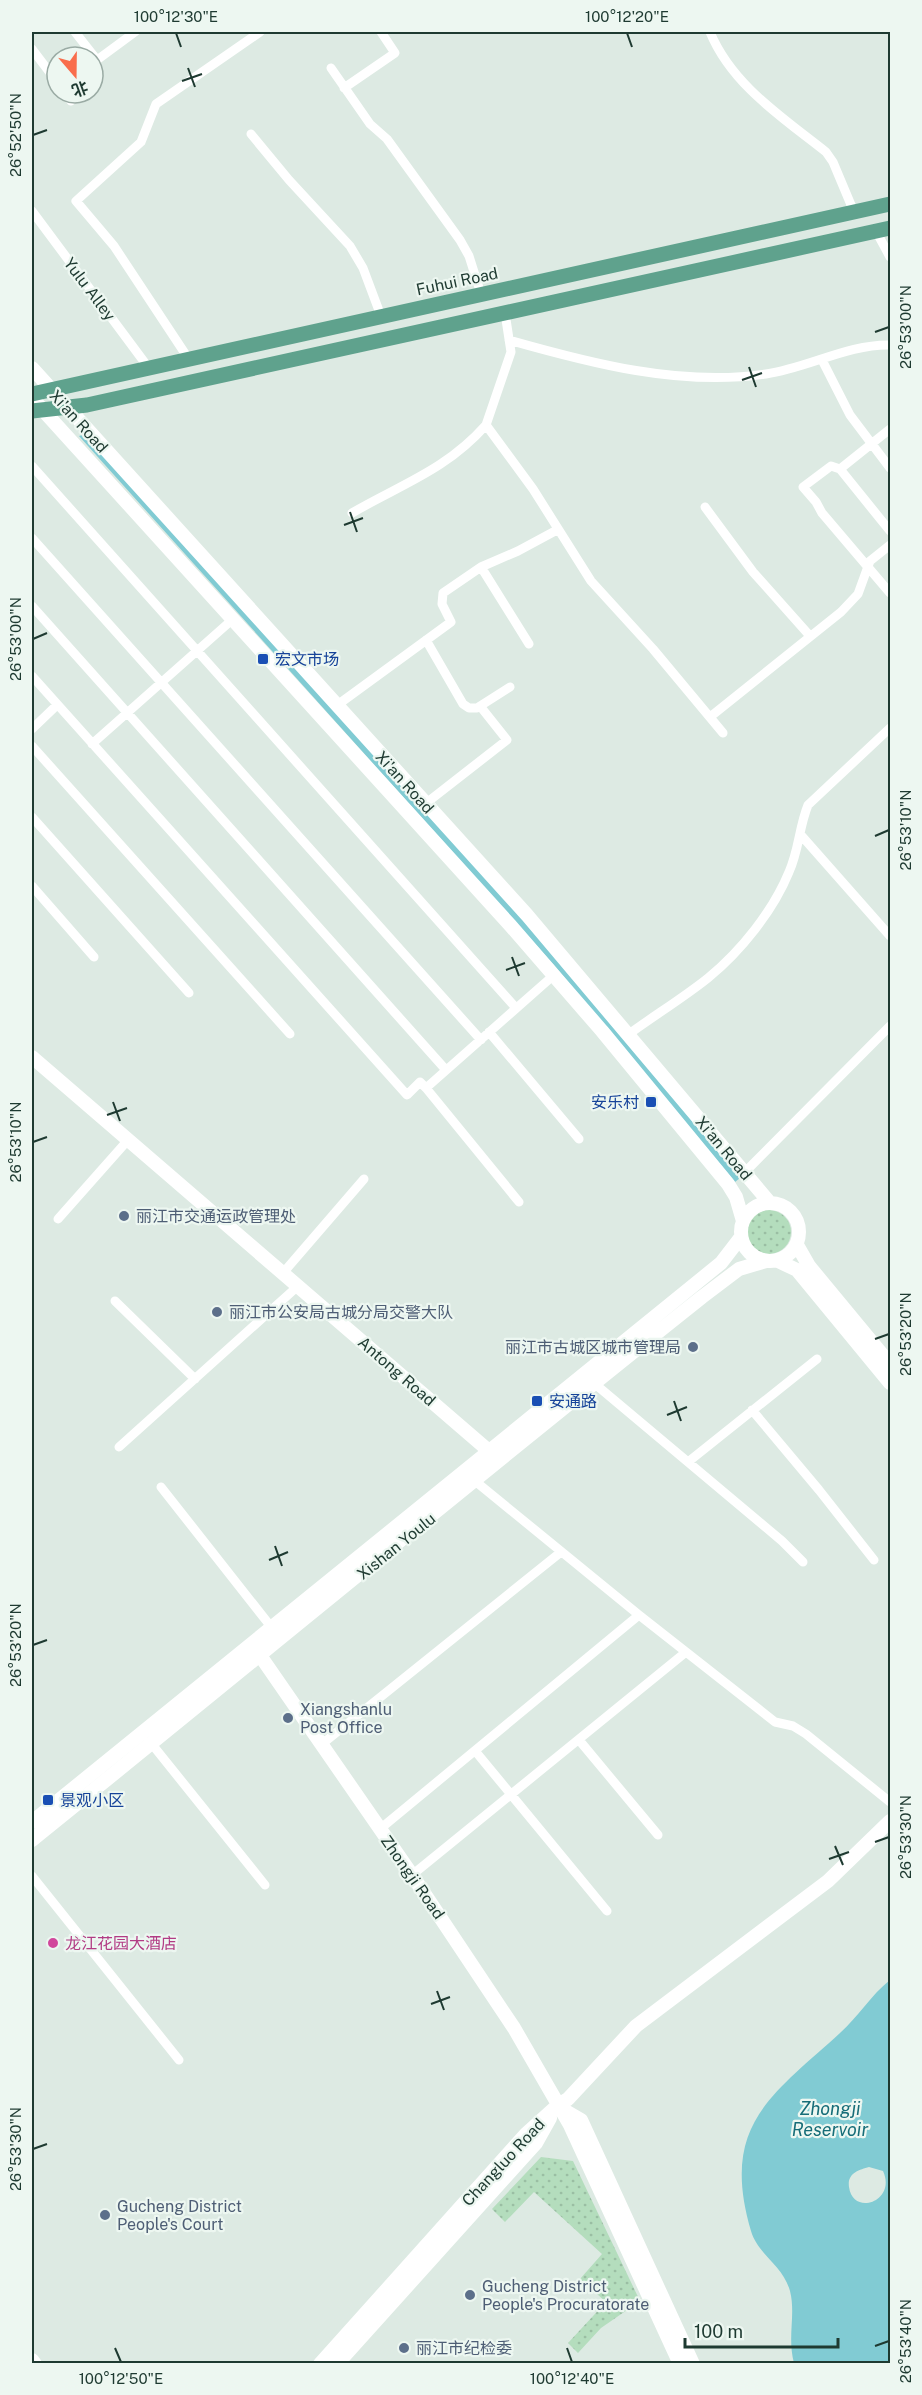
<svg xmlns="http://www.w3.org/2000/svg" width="922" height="2395" font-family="'Public Sans','Noto Sans SC',sans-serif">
<defs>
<pattern id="grass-dots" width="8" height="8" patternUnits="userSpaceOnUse" patternTransform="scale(1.5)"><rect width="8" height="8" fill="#b4ddbd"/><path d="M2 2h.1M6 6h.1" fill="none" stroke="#9abea3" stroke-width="1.8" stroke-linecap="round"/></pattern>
</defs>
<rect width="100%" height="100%" fill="#ddeae3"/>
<!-- grass -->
<path fill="url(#grass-dots)" d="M747 1232a22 22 0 1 1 44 0a22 22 0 1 1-44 0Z
M541,2157L573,2161L640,2301L601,2328L578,2353L568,2343L606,2302L580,2279L602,2254L534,2192L505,2222L492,2209Z"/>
<!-- water -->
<path fill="#81cbd3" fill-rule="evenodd" d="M86,434L541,940L740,1178L735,1182L554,965L79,436Z
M890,1980V2363H794C787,2337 796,2315 790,2291C783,2265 758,2255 751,2231C720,2125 771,2096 840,2033C858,2017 871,1995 890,1980ZM869,2167L883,2171C897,2201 853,2217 849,2187C847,2173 859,2170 869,2167Z"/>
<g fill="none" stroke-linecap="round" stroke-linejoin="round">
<!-- street -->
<path stroke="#fff" stroke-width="9" d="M75,32L97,60L135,32
M710,32C732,85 782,117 826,152L833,162L854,212
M32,49L57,82
M331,68L370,124L387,139L460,240L469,256L481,294
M344,88L395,53L381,32
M65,93L71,101
M251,134L289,180L350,246L363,268L381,316
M32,211L148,367
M876,231L890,257
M505,313L511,352L486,425L533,489L591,581L653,649L723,733
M509,340C590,363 681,387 766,374C808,368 848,344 890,345
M188,358L114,246L76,201L141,142L156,104L260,32
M822,360L850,415L890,468
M890,429L840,469L890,531
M32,466L516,1008
M840,469L831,466L803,487L816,502L822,513L890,593
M705,507L753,572L810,636
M352,513C402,484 446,470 486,425
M32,538L481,1040
M481,567L529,644
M32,606L446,1070
M426,640L463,704L469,708H477L510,687
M32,676L407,1095L420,1082L426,1088L554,975
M336,706L451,622L442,604L443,593L481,567L518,551L557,530
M710,717L841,612L858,594L870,561L890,545
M32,729L57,705
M92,744L233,619
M32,746L290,1034
M425,804L507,740L480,706
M32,817L189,993
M800,834L890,936
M32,886L94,957
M489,1032L579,1139
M629,1034C655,1015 683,998 708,978C741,951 773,911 789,872C799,850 799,827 808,805L890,728
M426,1088L519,1202
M744,1173L890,1026
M58,1219L128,1140
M283,1273L364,1179
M115,1301L195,1379
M595,1384L782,1541L803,1562
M752,1410L819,1490L874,1560
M119,1447L298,1286
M688,1462L817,1359
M475,1481L639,1615L775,1722L793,1726L806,1734L890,1802
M161,1487L272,1628
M579,1740L658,1835
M151,1743L265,1885
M322,1744L561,1552
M476,1752L607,1911
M380,1829L639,1615
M412,1875L686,1652
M32,1876L179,2060"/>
<!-- secondary -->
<path stroke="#fff" stroke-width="14" d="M32,368L527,915L770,1203
M32,398L510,925L602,1031L728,1184L736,1197L743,1221
M32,1057L489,1451
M741 1232a29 29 0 1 1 58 0a29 29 0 1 1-58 0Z
M797,1245L809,1266L890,1364
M778,1261L797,1270L890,1383
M259,1654L412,1875L514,2028L570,2125L680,2364
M32,1822L721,1263L741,1237
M32,1840C255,1660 477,1476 702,1297L739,1269L766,1261
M562,2109L581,2120L693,2364
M32,2360L35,2364
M320,2364L526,2134L557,2106L568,2099L636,2026L828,1881L890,1821
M337,2364L536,2143L550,2118"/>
<!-- primary -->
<path stroke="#5fa28d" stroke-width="15" d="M32,394L890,204
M32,411L87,405L890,228"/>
</g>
<!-- ticks -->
<path fill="none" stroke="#1e3a31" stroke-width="2" d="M176,33L181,47M627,33L632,47M188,68L195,87M182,81L202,74M33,135L47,130M875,332L889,327M749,367L756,387M742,380L762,373M350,512L357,532M344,525L363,518M33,639L47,633M875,836L889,830M512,957L519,976M506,970L525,963M113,1102L120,1121M107,1115L127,1108M33,1142L47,1137M875,1339L889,1334M674,1401L681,1421M667,1415L687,1407M275,1546L282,1566M269,1560L288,1552M33,1645L47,1640M875,1842L889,1837M835,1846L843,1865M829,1859L849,1852M437,1991L444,2010M431,2004L450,1997M33,2149L47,2144M875,2346L889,2341M115,2348L121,2362M567,2348L572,2362"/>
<!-- markers -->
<g fill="#1a4fb4" stroke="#edf7f1" stroke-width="2">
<rect x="257" y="653" width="12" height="12" rx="3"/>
<rect x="645" y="1096" width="12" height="12" rx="3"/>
<rect x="531" y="1395" width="12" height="12" rx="3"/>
<rect x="42" y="1794" width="12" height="12" rx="3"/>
</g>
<g fill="#5c6f8a" stroke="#edf7f1" stroke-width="2">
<circle cx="124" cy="1216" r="6"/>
<circle cx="217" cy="1312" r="6"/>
<circle cx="693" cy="1347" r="6"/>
<circle cx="288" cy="1718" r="6"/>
<circle cx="105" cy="2215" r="6"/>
<circle cx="470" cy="2295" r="6"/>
<circle cx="404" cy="2348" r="6"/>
</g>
<circle fill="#d1479c" stroke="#edf7f1" stroke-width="2" cx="53" cy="1943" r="6"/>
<g text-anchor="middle" stroke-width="4.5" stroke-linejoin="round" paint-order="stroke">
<!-- street labels -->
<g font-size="16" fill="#1e3a31" stroke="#edf7f1">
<text transform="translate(457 281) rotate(-12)" y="6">Fuhui Road</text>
<text transform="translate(90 289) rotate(53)" y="6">Yulu Alley</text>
<text transform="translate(79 421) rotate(48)" y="6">Xi'an Road</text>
<text transform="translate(405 782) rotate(48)" y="6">Xi'an Road</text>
<text transform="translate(724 1148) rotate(50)" y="6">Xi'an Road</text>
<text transform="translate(397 1371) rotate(41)" y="6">Antong Road</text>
<text transform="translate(396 1546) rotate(-39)" y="6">Xishan Youlu</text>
<text transform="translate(413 1877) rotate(55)" y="6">Zhongji Road</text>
<text transform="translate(503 2162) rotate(-47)" y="6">Changluo Road</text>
</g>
<!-- transit labels -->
<g font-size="16" fill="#164399" stroke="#edf7f1" text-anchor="start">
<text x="275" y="665">宏文市场</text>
<text x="639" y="1108" text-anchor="end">安乐村</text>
<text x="549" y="1407">安通路</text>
<text x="60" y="1806">景观小区</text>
</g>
<!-- service labels -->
<g font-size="16" fill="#4e5e75" stroke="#edf7f1" text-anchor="start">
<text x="136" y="1222">丽江市交通运政管理处</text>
<text x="229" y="1318">丽江市公安局古城分局交警大队</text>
<text x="681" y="1353" text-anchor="end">丽江市古城区城市管理局</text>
<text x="300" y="1715">Xiangshanlu<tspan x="300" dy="18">Post Office</tspan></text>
<text x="117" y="2212">Gucheng District<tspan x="117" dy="18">People's Court</tspan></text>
<text x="482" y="2292">Gucheng District<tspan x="482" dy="18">People's Procuratorate</tspan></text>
<text x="416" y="2354">丽江市纪检委</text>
</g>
<!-- hotel labels -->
<g font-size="16" fill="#b23c85" stroke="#edf7f1" text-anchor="start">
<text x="65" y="1949">龙江花园大酒店</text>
</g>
<!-- water labels -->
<g font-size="18" font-style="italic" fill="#166d78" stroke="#edf7f1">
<text x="830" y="2115">Zhongji<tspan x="830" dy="21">Reservoir</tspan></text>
</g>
</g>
<!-- border -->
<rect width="922" height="2395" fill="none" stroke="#edf7f1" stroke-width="66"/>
<!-- north arrow -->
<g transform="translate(75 75) rotate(160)"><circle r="28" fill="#edf7f1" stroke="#9aaba4" stroke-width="1.5"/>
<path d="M0-4.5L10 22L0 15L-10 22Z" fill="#f96d4c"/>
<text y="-9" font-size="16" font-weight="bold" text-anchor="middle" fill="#1e3a31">北</text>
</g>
<!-- scale -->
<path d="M685 2338v9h153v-9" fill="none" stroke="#1e3a31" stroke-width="3"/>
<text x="694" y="2338" font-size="18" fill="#1e3a31" stroke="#edf7f1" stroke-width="4.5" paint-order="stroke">100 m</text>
<rect x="33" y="33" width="856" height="2329" fill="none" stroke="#1e3a31" stroke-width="2"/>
<g font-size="15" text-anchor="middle" fill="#1e3a31">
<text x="176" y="22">100°12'30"E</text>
<text x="627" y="22">100°12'20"E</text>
<text transform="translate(16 135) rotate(-90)" y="5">26°52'50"N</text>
<text transform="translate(906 327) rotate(-90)" y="5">26°53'00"N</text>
<text transform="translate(16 639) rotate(-90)" y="5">26°53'00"N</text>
<text transform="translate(906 830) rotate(-90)" y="5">26°53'10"N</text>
<text transform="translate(16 1142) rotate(-90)" y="5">26°53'10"N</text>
<text transform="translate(906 1334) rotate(-90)" y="5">26°53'20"N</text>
<text transform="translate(16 1645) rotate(-90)" y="5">26°53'20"N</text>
<text transform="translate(906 1837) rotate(-90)" y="5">26°53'30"N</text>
<text transform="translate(16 2149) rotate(-90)" y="5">26°53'30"N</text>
<text transform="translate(906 2341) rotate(-90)" y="5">26°53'40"N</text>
<text x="121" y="2384">100°12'50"E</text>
<text x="572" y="2384">100°12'40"E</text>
</g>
</svg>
